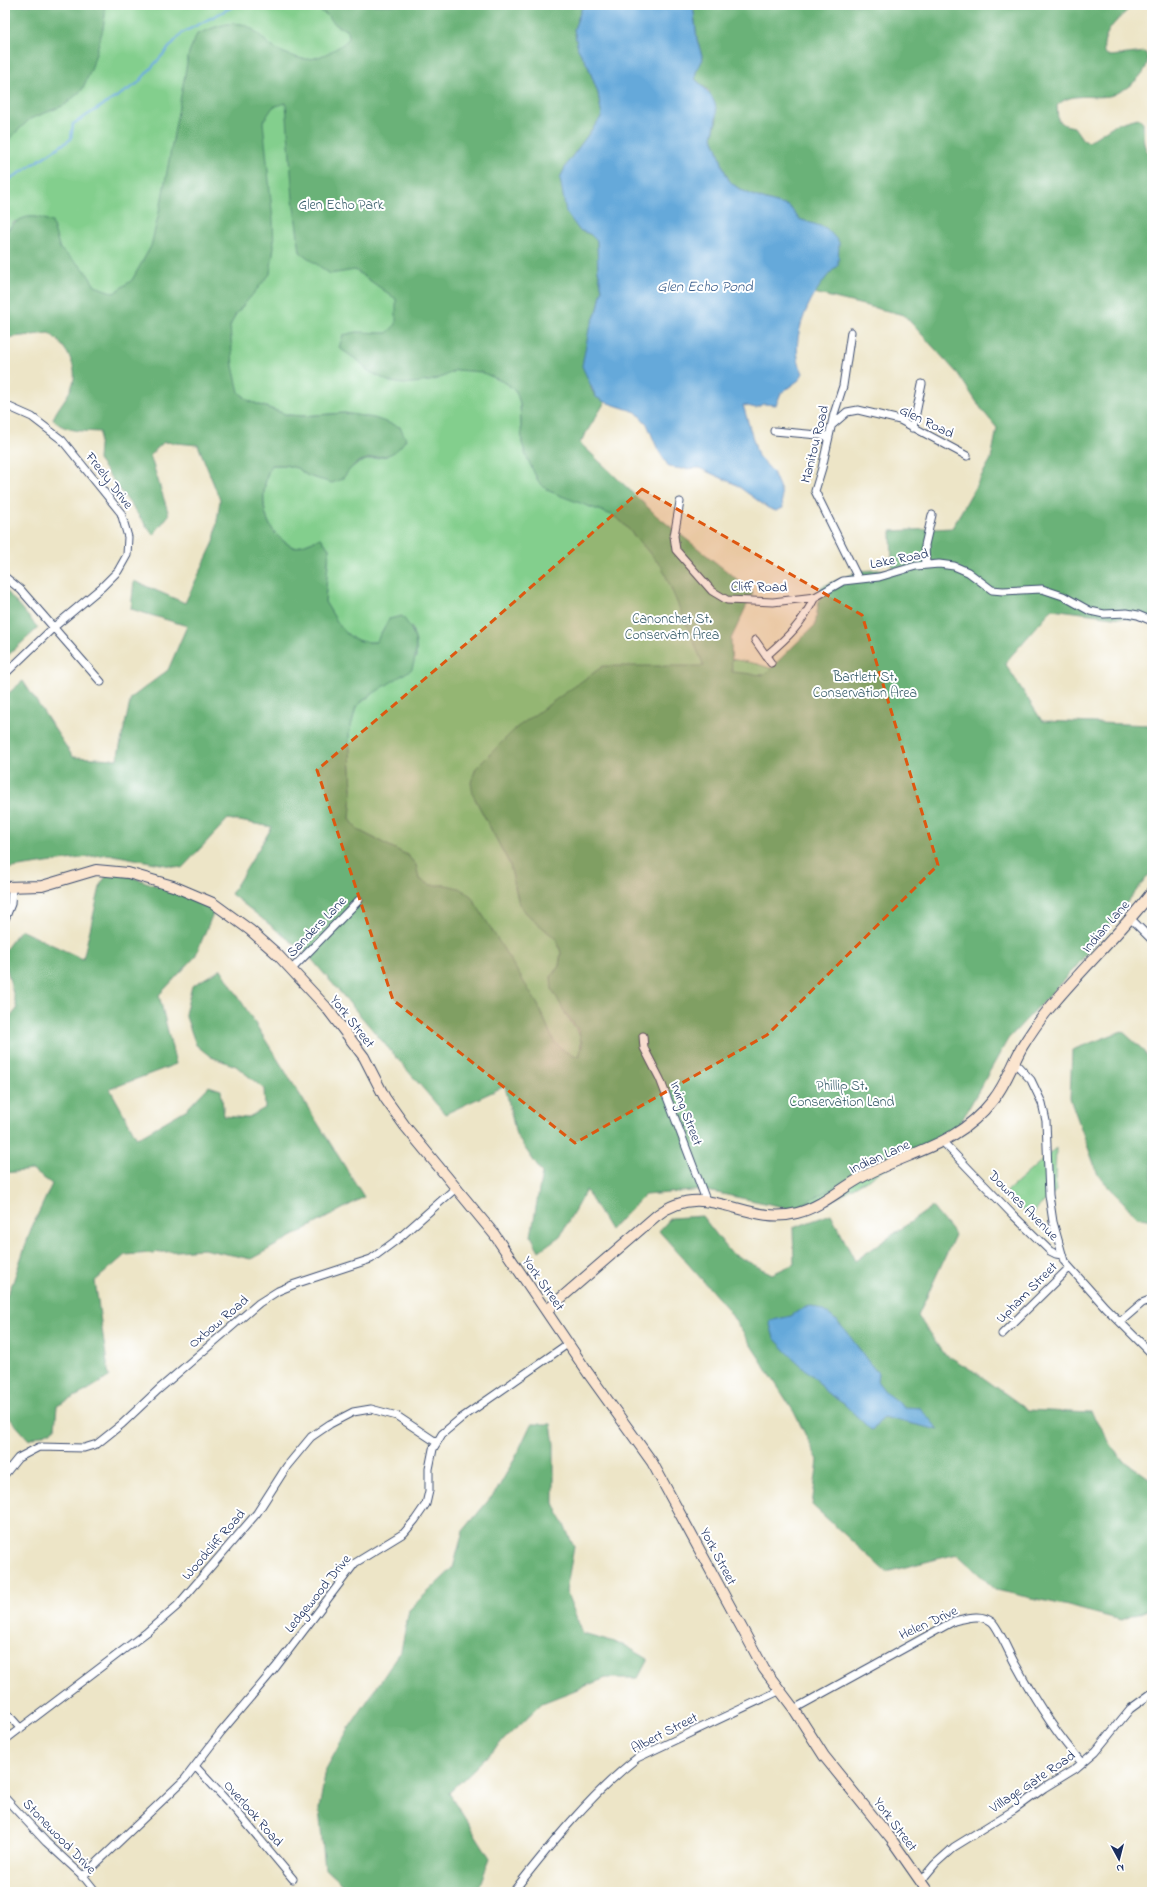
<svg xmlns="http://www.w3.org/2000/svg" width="1157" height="1897" font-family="'Indie Flower',sans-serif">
<rect width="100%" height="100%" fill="#fff"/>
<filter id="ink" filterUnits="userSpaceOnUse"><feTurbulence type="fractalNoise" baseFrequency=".025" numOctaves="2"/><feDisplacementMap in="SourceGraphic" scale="8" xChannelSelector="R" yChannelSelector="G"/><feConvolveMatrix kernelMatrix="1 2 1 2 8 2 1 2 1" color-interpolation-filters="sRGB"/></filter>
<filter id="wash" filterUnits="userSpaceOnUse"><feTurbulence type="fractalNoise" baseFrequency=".012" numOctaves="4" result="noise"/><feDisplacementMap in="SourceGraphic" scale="16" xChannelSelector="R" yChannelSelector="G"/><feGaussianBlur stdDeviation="0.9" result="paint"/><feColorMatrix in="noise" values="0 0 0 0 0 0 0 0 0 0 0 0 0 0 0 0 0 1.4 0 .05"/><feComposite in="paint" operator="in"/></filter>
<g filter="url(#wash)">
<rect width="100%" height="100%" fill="#ede5c7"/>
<!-- green -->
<path fill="#83cf8d" stroke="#4f7f76" d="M82,5H586L482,372L506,383L516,391L520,403L522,443L547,490L612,515L622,522L662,567L721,657L757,664L773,669L896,1010L963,1131L899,1161L834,1199L787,1212L737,1045L473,795L510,865L519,904L527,914L557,940L561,953L559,966L551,977C555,987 559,998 563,1009C573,1031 585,1028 579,1057L566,1052L554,1042L538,1005L446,885L431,886L419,879L416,865L407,855L358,830L350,819L352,790L349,734L356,707L416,658V642L412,628L389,619L376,642C345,644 340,625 325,602L329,549L321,538L295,548C262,533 257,497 271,465H285L297,468L308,476L342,478C355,460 367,460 387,456L345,413L303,416L288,415L249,401L244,396L158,389L15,221L5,233V110Z
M1056,1148L1055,1179L1057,1190L1029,1216L1005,1193Z"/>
<!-- forest -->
<path fill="#6ab278" stroke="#42706b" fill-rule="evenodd" d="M5,5H104L105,15L103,29L91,70L82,90L65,105L30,119L5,143Z
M321,5H583L574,29L578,49L588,66L598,93L602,116L568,162L560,178L579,230L590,234L597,241L598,270L602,289L598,309L589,330L591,389L596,397L605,402L580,443L657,516L753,592L731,639L732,672L764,675L815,625L821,587L860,571L892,569L891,531L952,528L991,459L997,428L982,410L958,374L904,315L814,293L827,275L838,265L826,229L799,219L789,206C774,203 738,193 729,180C721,167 720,150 712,137L717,119L709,91L695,79L696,72L703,59L697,40L693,5H1133C1119,19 1101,31 1104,53L1110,56L1145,52C1157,69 1124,93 1109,96C1092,99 1070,91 1057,106L1058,120L1065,125L1074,127L1083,140L1088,142L1116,124L1138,118L1143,123C1144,135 1141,148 1152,156V622L1052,609L1005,663L1042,721L1152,725V871L1075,968L1008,1039L958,1127L863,1172L793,1209L703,1190L645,1195L610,1230L586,1190L560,1236L539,1251L531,1236L542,1173L516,1135L505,1086L445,1114L308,955L231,894L272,827L228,819L182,868L108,854L5,869V696L23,681L73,757L117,759L131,698L168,670L187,626L131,609L134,581L185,603L214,542L220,500L198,445L164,442L150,455L169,515L153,535L98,460L100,432C85,431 63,432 53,419C58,406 69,397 73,383C79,365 63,343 49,333L5,338V233C20,215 31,213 52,222L60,249L85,270L95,286L114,293L132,280L151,246L161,204L189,52L197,34C211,29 226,21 242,24C256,28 262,40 274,48C281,52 297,59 306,59C318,60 342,47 349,38L348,31L336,25L327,15L320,11ZM286,103L293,199L300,252L330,274L355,270L396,299V324L387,333L357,332L343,335L339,348L360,362L368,371L390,382L404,384L430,381L443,377L456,370L481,372L506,383L516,391L520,403L522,443L526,456L538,481L547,490L561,496L612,515L622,522L662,567L704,666H603L516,728L476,768L471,782L473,795L510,865L519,904L527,914L557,940L561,953L559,966L551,977L552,989L564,1011L579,1031L582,1045L579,1057L566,1052L554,1042L538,1005L471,896L459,888L446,885H431L419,879L416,865L407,855L358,830L350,819L352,790L349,734L356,707L366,698L412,669C419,647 417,634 402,616L389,619L376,642C345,644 340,625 325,602L329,549L321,538L295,548C262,533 257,497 271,465H285L297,468L308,476L332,483C335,482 340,480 343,478C349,471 352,465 361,461C382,453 391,462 406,439L400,427L374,418L345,413L303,416L288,415L249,401L239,392L233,366L230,326L236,314L270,274L274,247L273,220L263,122L273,107Z
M5,589L38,628L5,658Z
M111,870L216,906L195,957L159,995L176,1064L110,1089L137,1138L187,1109L209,1086L221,1090L224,1116L247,1118L265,1108L264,1089L236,1066L211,1057L196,1045L185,1014L192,986L221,969L364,1197L251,1259L203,1249L125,1255L95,1281L109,1377L86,1391L57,1406L55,1429L29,1440L5,1413V1299L13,1282L31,1229L52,1184L32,1170L5,1173V1023L17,1009L5,962V950L20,930L83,959L101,883Z
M1122,1031L1140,1047L1152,1062V1220L1137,1217L1098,1175L1070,1098L1072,1050Z
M932,1207L955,1235L918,1316L942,1352L978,1374L1028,1410L1091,1413L1119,1457L1152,1480V1607L1121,1620L1064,1605L996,1590L957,1554L886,1572L812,1505L818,1460L794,1412L727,1308L659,1231L671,1218L702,1216L731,1253L772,1274L794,1264L793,1228L831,1214L855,1261Z
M531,1424H551L554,1444V1503L574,1547L566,1591L583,1634L626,1646L648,1659L638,1678H606L542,1703L449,1793L490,1858L477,1892H350L325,1869L319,1809L326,1769L349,1728L401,1651L409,1610L453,1568L463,1531L497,1490L515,1458Z"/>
<!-- water -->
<path fill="#65a9da" stroke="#406c9c" d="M583,5H693L697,40L703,59L696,72L695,79C718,100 720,107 712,137C720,150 721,167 729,180C738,193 774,203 789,206L799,219L826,228L839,242L838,265C813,287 785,340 803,373L799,380L781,393L776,405L763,404L756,408L743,405L758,456L773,472L781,491L783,508L776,511L768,508L735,484L699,468L682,469L669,467L658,450L647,424L636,412L605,402L596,397L582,366L589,330L598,309L602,289L598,270L597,241L590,234L579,230L566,212L560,178L568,162L602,116L598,93L588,66L578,49L574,29Z
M812,1306C843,1316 857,1351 878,1373L877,1381L887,1394L904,1407L920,1408L939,1430L883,1417L872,1431L844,1404L826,1392L816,1379L790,1355L774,1338L769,1321L791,1316L804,1307Z"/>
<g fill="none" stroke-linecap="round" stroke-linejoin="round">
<!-- stream -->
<path stroke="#65a9da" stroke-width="2.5" d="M5,180L12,178L71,139L73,124L137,84L182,33L236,5"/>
</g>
</g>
<g filter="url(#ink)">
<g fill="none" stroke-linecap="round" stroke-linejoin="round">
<defs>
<path id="street" d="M851,332L843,386L834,414L822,468L815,491L858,578
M5,405L32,417L62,440L121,513L128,537L127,555L118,571L102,587L54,627L5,674
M832,425L847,412L858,410L900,420L967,456
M913,428L922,384
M774,431L829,436
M680,502L674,536L676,550L712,591L727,600L773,602L815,597L843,581L879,577L916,566L939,564L954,566L968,572L992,590L1003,591L1042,589L1063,596L1090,611L1104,614L1127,613L1138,615L1152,621
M926,565L925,545L932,515
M5,577L21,590L101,682
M755,640L771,663
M766,656C789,636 801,625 815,597
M5,919L11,904L12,888
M1131,919L1152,940
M291,970L359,900
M643,1036L644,1048L660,1079L706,1200
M1015,1063L1031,1080L1042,1103L1046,1121L1049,1195L1053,1222L1064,1261L1105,1307L1152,1354
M943,1142L1012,1214L1050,1251L1056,1254L1062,1255
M1120,1322L1142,1303L1152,1299
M1002,1334L1069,1268
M5,1474L18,1458L39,1447L84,1448L97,1444L122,1424L158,1390L259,1303L278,1291L295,1284L371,1259L398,1239L457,1187
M794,1709L954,1621C967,1618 981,1613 992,1622C999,1628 1011,1658 1017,1667C1035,1700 1057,1735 1082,1763
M5,1711L20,1728
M5,1740L147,1632L177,1606L257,1513L287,1466L311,1437L330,1424L353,1412L371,1409L397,1416L436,1442
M195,1766L238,1813L293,1879
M5,1798L46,1842L84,1877L96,1892
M82,1877L185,1779L221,1732L276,1667L355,1563L404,1533L415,1520L426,1504L429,1491V1469L433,1449L442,1434L460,1419L569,1343
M920,1882L935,1864L954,1847L1014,1810L1044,1788L1075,1769L1096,1751L1130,1709L1152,1693
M513,1892C550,1845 590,1795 637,1758L781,1690"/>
<path id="secondary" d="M5,887L42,886L96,870L128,873L173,886L213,903L250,930L276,953L326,1007L364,1057L385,1098L405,1126L494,1234L588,1373L652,1462L764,1669L794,1709L824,1756L891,1839L928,1892
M546,1311L656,1216C705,1177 746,1227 797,1213C823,1206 841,1188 864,1176C912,1150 956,1147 993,1100C1006,1084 1012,1065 1022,1047C1030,1034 1038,1022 1048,1010C1081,969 1120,934 1152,892"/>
</defs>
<!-- street casing -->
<use href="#street" stroke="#3a4a6e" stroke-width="9"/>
<!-- secondary casing -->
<use href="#secondary" stroke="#3a4a6e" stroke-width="12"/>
<!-- street -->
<use href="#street" stroke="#fff" stroke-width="7"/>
<!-- secondary -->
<use href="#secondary" stroke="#fbe5cf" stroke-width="10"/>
</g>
</g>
<!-- marked area -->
<path fill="#de5710" fill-opacity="0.2" stroke="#de5710" stroke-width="3" stroke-dasharray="8 5" stroke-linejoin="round" d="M642,489L862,615L938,865L767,1035L575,1143L393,1000L317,770L480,632Z"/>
<g text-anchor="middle" stroke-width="4" stroke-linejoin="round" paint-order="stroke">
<!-- park labels -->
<g font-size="14" fill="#3a5f6c" stroke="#fff">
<text x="341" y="209">Glen Echo Park</text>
<text x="672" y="623">Canonchet St.<tspan x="672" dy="16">Conservatn Area</tspan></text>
<text x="865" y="681">Bartlett St.<tspan x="865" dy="16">Conservation Area</tspan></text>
<text x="842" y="1090">Phillip St.<tspan x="842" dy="16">Conservation Land</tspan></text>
</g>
<!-- street labels -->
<g font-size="14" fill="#1b2f5e" stroke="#fff">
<text transform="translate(927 421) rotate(26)" y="5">Glen Road</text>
<text transform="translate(814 444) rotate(-76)" y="5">Manitou Road</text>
<text transform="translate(110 480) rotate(52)" y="5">Freely Drive</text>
<text transform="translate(899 558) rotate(-11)" y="5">Lake Road</text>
<text transform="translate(759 586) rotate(1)" y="5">Cliff Road</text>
<text transform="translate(316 926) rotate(-46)" y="5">Sanders Lane</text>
<text transform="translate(1105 926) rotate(-49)" y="5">Indian Lane</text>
<text transform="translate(353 1021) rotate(52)" y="5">York Street</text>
<text transform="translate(687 1113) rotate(69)" y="5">Irving Street</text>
<text transform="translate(879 1156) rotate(-24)" y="5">Indian Lane</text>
<text transform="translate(1024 1205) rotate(45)" y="5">Downes Avenue</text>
<text transform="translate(544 1283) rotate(55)" y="5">York Street</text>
<text transform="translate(1026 1292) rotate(-45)" y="5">Upham Street</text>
<text transform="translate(218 1321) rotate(-40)" y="5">Oxbow Road</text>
<text transform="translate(213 1544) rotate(-49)" y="5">Woodcliff Road</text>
<text transform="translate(719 1556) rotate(62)" y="5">York Street</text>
<text transform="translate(317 1593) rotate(-51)" y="5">Ledgewood Drive</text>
<text transform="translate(928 1622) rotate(-25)" y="5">Helen Drive</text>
<text transform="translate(664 1732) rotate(-27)" y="5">Albert Street</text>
<text transform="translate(1032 1781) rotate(-34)" y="5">Village Gate Road</text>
<text transform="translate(254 1813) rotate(49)" y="5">Overlook Road</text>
<text transform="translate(896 1824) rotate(53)" y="5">York Street</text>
<text transform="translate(60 1836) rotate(46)" y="5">Stonewood Drive</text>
</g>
<!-- water labels -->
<g font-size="15" font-style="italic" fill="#355a89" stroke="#fff">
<text x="705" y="291">Glen Echo Pond</text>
</g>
</g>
<!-- margin -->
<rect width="1157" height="1897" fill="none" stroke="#fff" stroke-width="20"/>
<!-- north arrow -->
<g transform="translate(1119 1859) rotate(173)" stroke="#ffffff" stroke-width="3" paint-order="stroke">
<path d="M0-3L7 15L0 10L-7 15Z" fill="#1b2f5e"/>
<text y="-6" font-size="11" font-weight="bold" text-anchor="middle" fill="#1b2f5e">N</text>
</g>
</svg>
